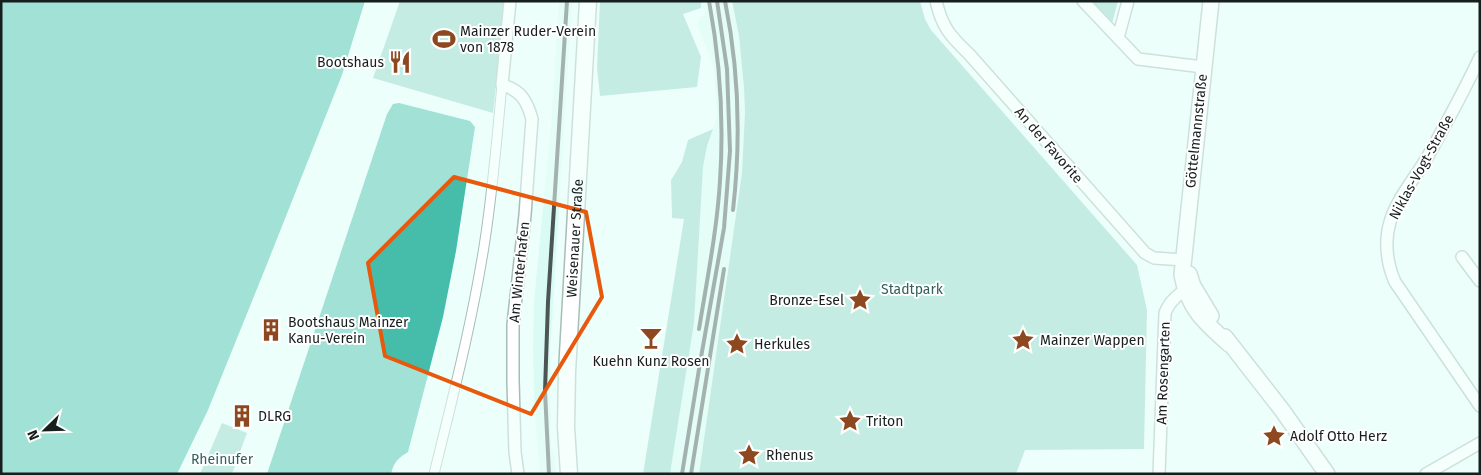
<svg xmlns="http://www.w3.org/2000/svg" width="1481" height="475" font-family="'Fira Sans',sans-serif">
<rect width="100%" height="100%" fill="#ecfffa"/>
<!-- built -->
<path fill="#dafbf4" d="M559,1H572L550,352L551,449L554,450L556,474H540L535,418L533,351L534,301L551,126Z
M701,1H731L730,2L731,10H734L739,36L744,88L745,112L742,173L699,474H670L694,323L703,167L707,146L717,116L714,68L697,24L700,18L705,15L704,7L701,8Z"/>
<!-- green -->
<path fill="#95d5c8" d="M400,1H505L493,113L373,78Z
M600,1H701V8L683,14L701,57L697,87L600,96L597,68Z
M732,1H920L925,19L931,30L1137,265L1147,310L1144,449L1025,450L1016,474H699L742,173L745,112L744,88L739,36Z
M1090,1H1118L1112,24Z
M713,129L707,146L703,167L694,323L670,474H643L684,219L672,218L671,180L682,162L688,140Z
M222,423L247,433L232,474H200Z"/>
<!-- water -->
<path fill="#45bdaa" d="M1,1H365L342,75L267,264L208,410L177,474H1Z
M399,103L470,121L475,127L456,251L443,317L408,452C398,458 394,462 391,474H267L387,114L393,104Z"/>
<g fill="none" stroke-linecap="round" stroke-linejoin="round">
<defs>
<path id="pedestrian" d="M434,474C453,396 473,319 485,240C493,188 497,136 502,85"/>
<path id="minor" d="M510,1L502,85C521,90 527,101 532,119L525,215L513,325V381L515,452L518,474
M936,1C942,27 950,36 969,54L1145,253L1154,258L1184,260
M1083,1L1138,59L1203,67
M1118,38L1128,1
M1480,57C1464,91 1446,124 1428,156C1416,177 1397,198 1390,222C1384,242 1387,264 1395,282L1480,406
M1462,257L1480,281
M1159,474L1165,313C1170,300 1180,292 1193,286
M1426,474L1480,443"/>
<path id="tertiary" d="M1211,1L1182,275C1188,308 1204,322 1229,344
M1189,274L1193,286L1211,316
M1225,337L1282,410L1327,474"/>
<g id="secondary">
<path id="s1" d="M569,474L566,427L567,372L588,1"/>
</g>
</defs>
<!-- pedestrian casing -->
<use href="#pedestrian" stroke="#a7bdb8" stroke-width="11"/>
<!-- minor casing -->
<use href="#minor" stroke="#a7bdb8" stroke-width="14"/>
<!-- tertiary casing -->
<use href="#tertiary" stroke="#a7bdb8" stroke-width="18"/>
<!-- secondary casing -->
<use href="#secondary" stroke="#a7bdb8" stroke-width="19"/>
<!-- pedestrian -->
<use href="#pedestrian" stroke="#fff" stroke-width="9"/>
<!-- minor -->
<use href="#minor" stroke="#fff" stroke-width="11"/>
<!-- tertiary -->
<use href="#tertiary" stroke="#fff" stroke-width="15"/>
<!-- secondary -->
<use href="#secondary" stroke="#fff" stroke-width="16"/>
<!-- rail -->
<path stroke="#4b5653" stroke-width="4" d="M725,1C739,70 741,140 733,210
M699,329C707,280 717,230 720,181C724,121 720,60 709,1
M549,474L545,391L548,302L567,1
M682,474L700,363L724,228L730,151L727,69L717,1
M691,474L724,269"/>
</g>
<!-- marked area -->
<path d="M0 0H1481V475H0ZM454,177L586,212L602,297L531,414L385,356L368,263Z" fill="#ecfffa" fill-opacity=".55" fill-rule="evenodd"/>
<path fill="none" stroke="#e8590c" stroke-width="4" stroke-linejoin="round" d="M454,177L586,212L602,297L531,414L385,356L368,263Z"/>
<!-- icons -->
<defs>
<symbol id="stadium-bare" viewBox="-9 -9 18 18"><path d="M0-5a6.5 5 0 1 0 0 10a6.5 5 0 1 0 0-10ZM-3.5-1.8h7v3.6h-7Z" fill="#8d481f" stroke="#fff" stroke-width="2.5" paint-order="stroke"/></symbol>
<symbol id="restaurant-bare" viewBox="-9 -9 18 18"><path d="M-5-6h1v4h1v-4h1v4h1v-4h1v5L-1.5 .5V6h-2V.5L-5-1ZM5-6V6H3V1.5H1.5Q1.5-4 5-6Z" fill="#8d481f" stroke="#fff" stroke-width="2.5" paint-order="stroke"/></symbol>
<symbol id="sight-bare" viewBox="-9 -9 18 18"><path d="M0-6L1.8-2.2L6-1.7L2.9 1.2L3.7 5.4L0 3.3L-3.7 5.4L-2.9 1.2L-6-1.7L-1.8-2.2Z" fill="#8d481f" stroke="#fff" stroke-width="2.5" paint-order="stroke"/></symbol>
<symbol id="building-bare" viewBox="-9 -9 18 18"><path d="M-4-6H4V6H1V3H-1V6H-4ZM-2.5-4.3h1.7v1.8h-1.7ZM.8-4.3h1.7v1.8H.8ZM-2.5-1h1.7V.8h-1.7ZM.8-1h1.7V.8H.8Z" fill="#8d481f" stroke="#fff" stroke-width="2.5" paint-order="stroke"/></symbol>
<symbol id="bar-bare" viewBox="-9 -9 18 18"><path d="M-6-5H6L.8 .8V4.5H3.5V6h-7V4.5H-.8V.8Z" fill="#8d481f" stroke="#fff" stroke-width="2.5" paint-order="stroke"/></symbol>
</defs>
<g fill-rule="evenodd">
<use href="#stadium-bare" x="428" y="23" width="32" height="32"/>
<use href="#restaurant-bare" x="384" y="46" width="32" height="32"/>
<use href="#sight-bare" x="844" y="284" width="32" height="32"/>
<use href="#building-bare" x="255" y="314" width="32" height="32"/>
<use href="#bar-bare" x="635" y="322" width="32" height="32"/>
<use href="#sight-bare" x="1007" y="324" width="32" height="32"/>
<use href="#sight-bare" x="721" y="328" width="32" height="32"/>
<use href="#building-bare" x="226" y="400" width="32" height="32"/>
<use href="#sight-bare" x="834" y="405" width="32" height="32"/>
<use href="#sight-bare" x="1258" y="420" width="32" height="32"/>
<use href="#sight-bare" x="733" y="439" width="32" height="32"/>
</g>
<g text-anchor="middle" stroke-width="4" stroke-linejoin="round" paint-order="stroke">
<!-- poi labels -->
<g font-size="14" fill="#161f1d" stroke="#fff" text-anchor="start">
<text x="460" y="36">Mainzer Ruder-Verein<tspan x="460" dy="16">von 1878</tspan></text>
<text x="384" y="67" text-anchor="end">Bootshaus</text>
<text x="844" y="305" text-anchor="end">Bronze-Esel</text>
<text x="288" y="327">Bootshaus Mainzer<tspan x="288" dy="16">Kanu-Verein</tspan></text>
<text x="1040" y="345">Mainzer Wappen</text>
<text x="754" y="349">Herkules</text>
<text x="651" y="366" text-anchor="middle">Kuehn Kunz Rosen</text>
<text x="258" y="421">DLRG</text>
<text x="866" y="426">Triton</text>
<text x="1290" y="441">Adolf Otto Herz</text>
<text x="766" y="460">Rhenus</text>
</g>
<!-- street labels -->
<g font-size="14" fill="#161f1d" stroke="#fff">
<text transform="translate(1196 131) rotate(-84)" y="5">Göttelmannstraße</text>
<text transform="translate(1049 145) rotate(49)" y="5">An der Favorite</text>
<text transform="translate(1421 167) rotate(-61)" y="5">Niklas-Vogt-Straße</text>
<text dy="5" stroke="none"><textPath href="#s1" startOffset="236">Weisenauer Straße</textPath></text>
<text transform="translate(519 272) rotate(-84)" y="5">Am Winterhafen</text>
<text transform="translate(1163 373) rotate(-88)" y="5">Am Rosengarten</text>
</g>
<!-- park labels -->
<g font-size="14" fill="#306259" stroke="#fff">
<text x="912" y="294">Stadtpark</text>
<text x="222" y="464">Rheinufer</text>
</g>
</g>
<!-- border -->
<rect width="1481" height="475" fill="none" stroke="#161f1d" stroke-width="5"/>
<!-- north arrow -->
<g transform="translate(45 430) rotate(247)" stroke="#ffffff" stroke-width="4" paint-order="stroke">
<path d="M0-4L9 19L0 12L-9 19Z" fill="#161f1d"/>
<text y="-8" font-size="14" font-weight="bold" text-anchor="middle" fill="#161f1d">N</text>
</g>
</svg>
